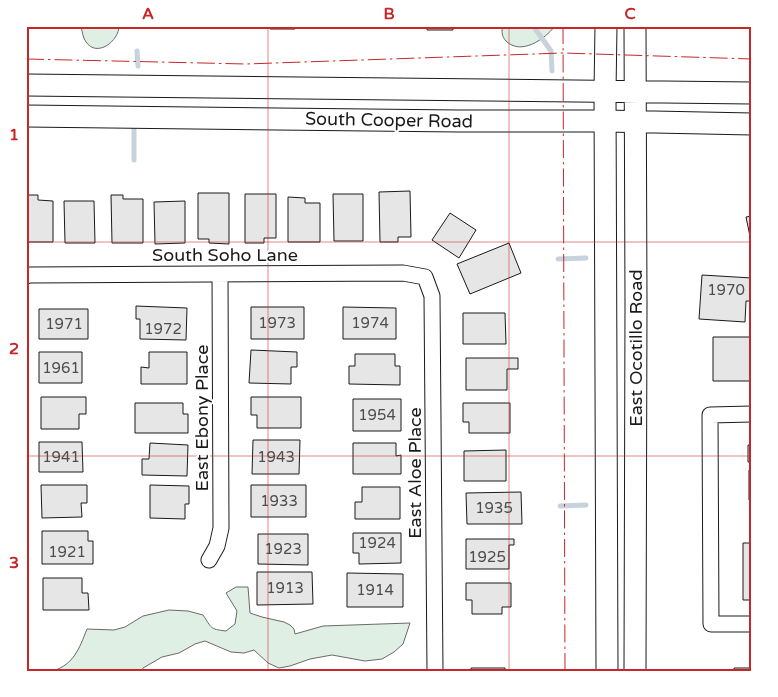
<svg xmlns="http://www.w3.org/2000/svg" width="778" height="697" font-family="'Varela Round',sans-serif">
<rect width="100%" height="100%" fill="#fff"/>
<!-- green -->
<path fill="#e0efe3" stroke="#6a6a6a" d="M81,26H119C119,41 97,58 86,42C83,38 82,31 81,26Z
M503,26H555C545,39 521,56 506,41C502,37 501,31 503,26Z
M236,587H248L250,613L262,617L284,622L290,625L294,629L295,634L323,626L410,623L403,644L394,652L382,659L365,661L332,655L310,659L290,666L279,668L268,663L254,650L244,653L231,652L205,641L195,644L179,653L162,657L143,668L142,671H53C74,664 79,649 87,629L114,630L125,627L143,616L169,610L188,611L203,615C212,628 209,629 226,631L235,624L237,611L226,593Z"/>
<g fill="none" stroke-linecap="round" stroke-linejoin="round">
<!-- stream -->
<path stroke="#c6d2dc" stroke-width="5" d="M534,27L551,51L552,71
M137,51L138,66
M134,160V128
M558,259L586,258
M560,506L586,505"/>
</g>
<!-- building -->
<path fill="#e6e6e6" stroke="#1a1a1a" d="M270,26H295V29H270Z
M418,26H453V30H427V27Z
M410,191L411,237H398V242H380L379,192Z
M198,193H229V244L209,243V239H198Z
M245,194H276V238H264V243H245Z
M333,194H363V241H334Z
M26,195H38V200L53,201V242H26Z
M111,195H123V199H143V243H112Z
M288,197L305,198V203H320V242H288Z
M64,201H94L95,243H65Z
M185,201V243L155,244L154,202Z
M450,213L476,230L459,258L432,240Z
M752,216V246L746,217Z
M509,243L521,273L470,294L457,264Z
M702,275L752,278V301H746L745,322L699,319Z
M136,306L187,308L186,340L140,339V319H136Z
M251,307H304V339H251Z
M343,307L396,308V339H343Z
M39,309H88V339H39Z
M463,313H505L506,344H463Z
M713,337H752V381H713Z
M251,350L297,352V367H291V384L249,383Z
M39,352H82V383H39Z
M149,352H187V384H141V367L149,368Z
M355,354H395V366H400V385L349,384V366H355Z
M466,358H518V369H507V390H466Z
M41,397H86V414H79V429H41Z
M251,397H301V428H257V415H251Z
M353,399H401V431H353Z
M135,403H183V414H188V433H135Z
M463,403H510V433H469V422H463Z
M253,440H300L299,474H252Z
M39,442H82L83,472H39Z
M150,443L188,445L187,476L142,475V459H149Z
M353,443H396V456L401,455V474H353Z
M748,445H752V462H748Z
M506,450V481H464V451Z
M749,470H752V500H749Z
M41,485H87V503H81L82,517L42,518Z
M150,485L189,486V504H185V519L150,518Z
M251,485H306V517H251Z
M362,487H400V519H355V502H362Z
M521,492L522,524H467L466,493Z
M42,531H88V541H93V564H42Z
M353,533H401V563L359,564V553H353Z
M258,534H308V565L258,564Z
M466,539H514V545H509V569H466Z
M743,543H752V600H743Z
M257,572H312L313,604L257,605Z
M347,573L403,574V607H347Z
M43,578H82V593H88L89,610H43Z
M466,583H511V607H502V614H472V600H466Z
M471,668H505V671H471Z
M734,668H752V671H734Z"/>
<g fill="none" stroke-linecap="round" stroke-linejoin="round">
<defs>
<path id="minor" d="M26,276L30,275L403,273L425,277L432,296L435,671
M752,414L710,415L711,624H752
M209,560L217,546L221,528L220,274"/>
<path id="secondary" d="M606,26L605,92L607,671
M635,26L636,303L635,671
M26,85L752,93
M26,116L459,121H605L752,124"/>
</defs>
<!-- minor casing -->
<use href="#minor" stroke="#1a1a1a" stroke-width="17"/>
<!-- secondary casing -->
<use href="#secondary" stroke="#1a1a1a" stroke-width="23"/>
<!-- minor -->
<use href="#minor" stroke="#fff" stroke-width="15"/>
<!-- secondary -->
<use href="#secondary" stroke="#fff" stroke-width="21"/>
<!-- power -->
<path stroke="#c62828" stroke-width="1" stroke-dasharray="18 4 2.5 4" stroke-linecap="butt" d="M563,26L565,671
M26,59L246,64L563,53L752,59"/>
</g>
<!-- grid -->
<path fill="none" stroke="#c62828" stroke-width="1" stroke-opacity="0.55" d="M268,26V671M509,26V671M26,242H752M26,456H752"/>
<g text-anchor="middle" stroke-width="4" stroke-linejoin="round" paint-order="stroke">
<!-- number labels -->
<g font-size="15" fill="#4d4d4d">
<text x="726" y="295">1970</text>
<text x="277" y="328">1973</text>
<text x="370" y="328">1974</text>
<text x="64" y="329">1971</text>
<text x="163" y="334">1972</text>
<text x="61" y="373">1961</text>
<text x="377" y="420">1954</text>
<text x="61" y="462">1941</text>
<text x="276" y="462">1943</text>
<text x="279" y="506">1933</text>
<text x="494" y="513">1935</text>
<text x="377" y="548">1924</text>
<text x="283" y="554">1923</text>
<text x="67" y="557">1921</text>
<text x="487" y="562">1925</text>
<text x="285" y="593">1913</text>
<text x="375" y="595">1914</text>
</g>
<!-- street labels -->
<g font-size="18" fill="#1a1a1a" stroke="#fff">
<text transform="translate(389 120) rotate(1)" y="6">South Cooper Road</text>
<text x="225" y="261">South Soho Lane</text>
<text transform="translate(636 348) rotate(-90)" y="6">East Ocotillo Road</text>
<text transform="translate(202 418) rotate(-90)" y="6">East Ebony Place</text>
<text transform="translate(415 473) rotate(-90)" y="6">East Aloe Place</text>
</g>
</g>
<!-- border -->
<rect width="778" height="697" fill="none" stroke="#ffffff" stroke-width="55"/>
<rect x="28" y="28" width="722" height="642" fill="none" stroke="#c62828" stroke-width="2"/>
<g font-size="16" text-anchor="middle" font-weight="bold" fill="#c62828">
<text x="148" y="19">A</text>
<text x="389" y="19">B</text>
<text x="630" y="19">C</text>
<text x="14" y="140">1</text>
<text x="14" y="354">2</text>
<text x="14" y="568">3</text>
</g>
</svg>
